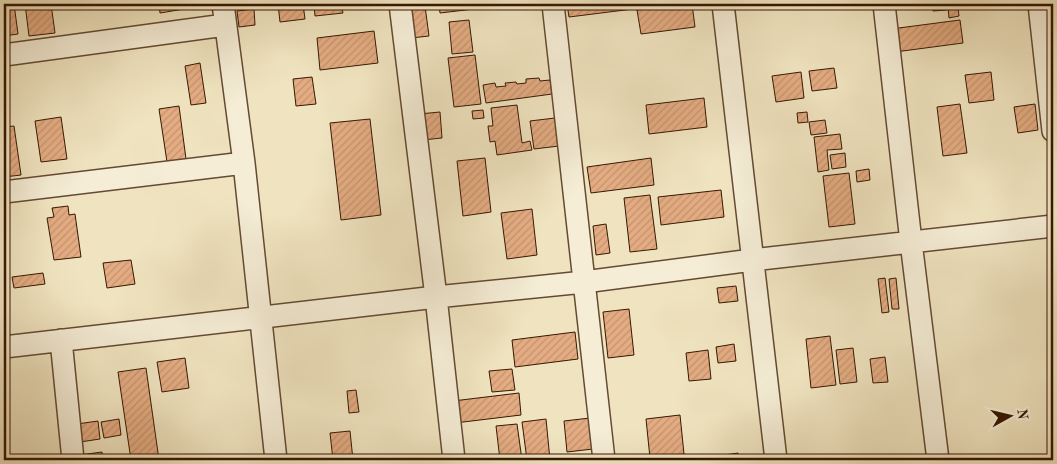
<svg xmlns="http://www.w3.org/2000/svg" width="1057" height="464" font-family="'Old Standard TT',serif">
<defs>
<pattern id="building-hatch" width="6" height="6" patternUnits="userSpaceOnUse" patternTransform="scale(1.25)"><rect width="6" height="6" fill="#e4ac82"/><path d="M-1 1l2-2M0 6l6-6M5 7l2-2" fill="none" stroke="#c4936f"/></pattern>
</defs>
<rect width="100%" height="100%" fill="#f0e4c0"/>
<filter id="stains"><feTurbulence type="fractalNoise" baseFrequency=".004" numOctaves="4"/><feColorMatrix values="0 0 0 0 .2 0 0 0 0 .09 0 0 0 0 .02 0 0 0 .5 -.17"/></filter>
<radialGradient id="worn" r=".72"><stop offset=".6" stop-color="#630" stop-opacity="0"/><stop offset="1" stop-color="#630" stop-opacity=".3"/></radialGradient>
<!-- building -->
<path fill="url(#building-hatch)" stroke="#361703" d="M4,4H14L18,34L4,36Z
M25,4H51L55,33L29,36Z
M159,4H183L184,9L160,13Z
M278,4H303L305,19L280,22Z
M314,4H341L343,13L315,16Z
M439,4H473L474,9L440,13Z
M567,4H632L633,9L569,17Z
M683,4H692L695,27L641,34L637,10Z
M932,4H946L947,10L933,11Z
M425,6L429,36L411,38L407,8Z
M958,6L959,16L949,18L948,7Z
M254,9L255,25L239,27L237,11Z
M469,20L473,52L452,54L449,22Z
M960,20L963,43L895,52L891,29Z
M374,31L378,63L320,70L317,38Z
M475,55L481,104L454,107L448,58Z
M200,63L206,103L191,105L185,66Z
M834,68L837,88L812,91L809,71Z
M801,72L804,98L776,102L772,76Z
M991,72L994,100L969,103L965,75Z
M312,77L316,104L296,106L293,79Z
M539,78L540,81L550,80L552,94L486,103L483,85L495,83L496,87L506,86L505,83L516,82L517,84L526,83V79Z
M704,98L707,127L649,134L646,105Z
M960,104L967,153L943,156L937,107Z
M1035,104L1038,130L1018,133L1014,107Z
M517,105L522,143L530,141L532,150L497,155L495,141L490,142L488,126H493L491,108Z
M179,106L186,159L167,162L159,109Z
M483,110L484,118L473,119L472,111Z
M440,112L442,138L422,140L419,114Z
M807,112L808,122L798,123L797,113Z
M61,117L67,159L41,162L35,121Z
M555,118L559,146L534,149L530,121Z
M370,119L381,215L341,220L330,123Z
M825,120L827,133L811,135L809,122Z
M14,126L21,175L4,177V127Z
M840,134L842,149L827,150L829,170L818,172L814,137Z
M845,153L846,167L832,169L830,155Z
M485,158L491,212L463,216L457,161Z
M651,158L654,185L591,193L587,167Z
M869,169L870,180L857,182L856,171Z
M849,173L855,224L829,227L823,176Z
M721,190L724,217L661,225L658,197Z
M650,195L657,249L630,252L624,198Z
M68,206L69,215L75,214L81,257L54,260L47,218L54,217L52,208Z
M532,209L537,255L507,259L501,213Z
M606,224L610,253L596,255L593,226Z
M131,260L135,284L107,288L103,263Z
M43,273L45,284L14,288L12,277Z
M885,278L889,312L882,313L878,279Z
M896,278L899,309H892L889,279Z
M736,286L738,301L719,303L717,288Z
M629,309L634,355L608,358L603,312Z
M575,332L578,359L515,367L512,340Z
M830,336L836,385L811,388L806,339Z
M734,344L736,361L718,363L716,347Z
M853,348L857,382L840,384L836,350Z
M708,350L711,379L689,381L686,353Z
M885,357L888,382L873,383L870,359Z
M185,358L189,388L162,392L157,362Z
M146,368L159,460H131L118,372Z
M512,369L515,390L492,392L489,371Z
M356,390L359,412L349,413L347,391Z
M519,393L521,415L455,423L453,401Z
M680,415L684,454L650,458L646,419Z
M590,418L593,449L567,452L564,421Z
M119,419L121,435L104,438L101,422Z
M546,419L550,460H527L522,422Z
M98,421L100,439L80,442L77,424Z
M517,424L522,460H500L496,426Z
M350,431L353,460H333L330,433Z
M102,452L103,460H81L80,455Z
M738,453L739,460H719L718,456Z"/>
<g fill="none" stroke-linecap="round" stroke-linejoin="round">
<defs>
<path id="street" d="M223,4L244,163L276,460
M400,4L436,297L454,460
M553,4L604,460
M723,4L776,460
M884,4L911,242L938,460
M1039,4L1053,131
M4,55L225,25
M4,192L244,163
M61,340L73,460
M4,347L436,297L584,282L752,260L1053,226"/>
</defs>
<!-- street casing -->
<use href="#street" stroke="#644a32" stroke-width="24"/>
<!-- street -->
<use href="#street" stroke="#f5edd6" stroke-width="21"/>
</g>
<!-- margin -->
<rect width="1057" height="464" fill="none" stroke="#f0e4c0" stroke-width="20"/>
<rect x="5" y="5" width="1047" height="454" fill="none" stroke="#361703" stroke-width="2.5"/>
<rect x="10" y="10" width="1037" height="444" fill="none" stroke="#361703"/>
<!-- north arrow -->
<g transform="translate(1010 416) rotate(82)" stroke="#f5edd6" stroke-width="4" paint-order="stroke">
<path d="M0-4L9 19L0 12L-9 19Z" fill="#361703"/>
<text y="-8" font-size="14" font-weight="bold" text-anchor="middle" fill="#361703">N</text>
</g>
<rect width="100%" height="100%" filter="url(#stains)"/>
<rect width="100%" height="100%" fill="url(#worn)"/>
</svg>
